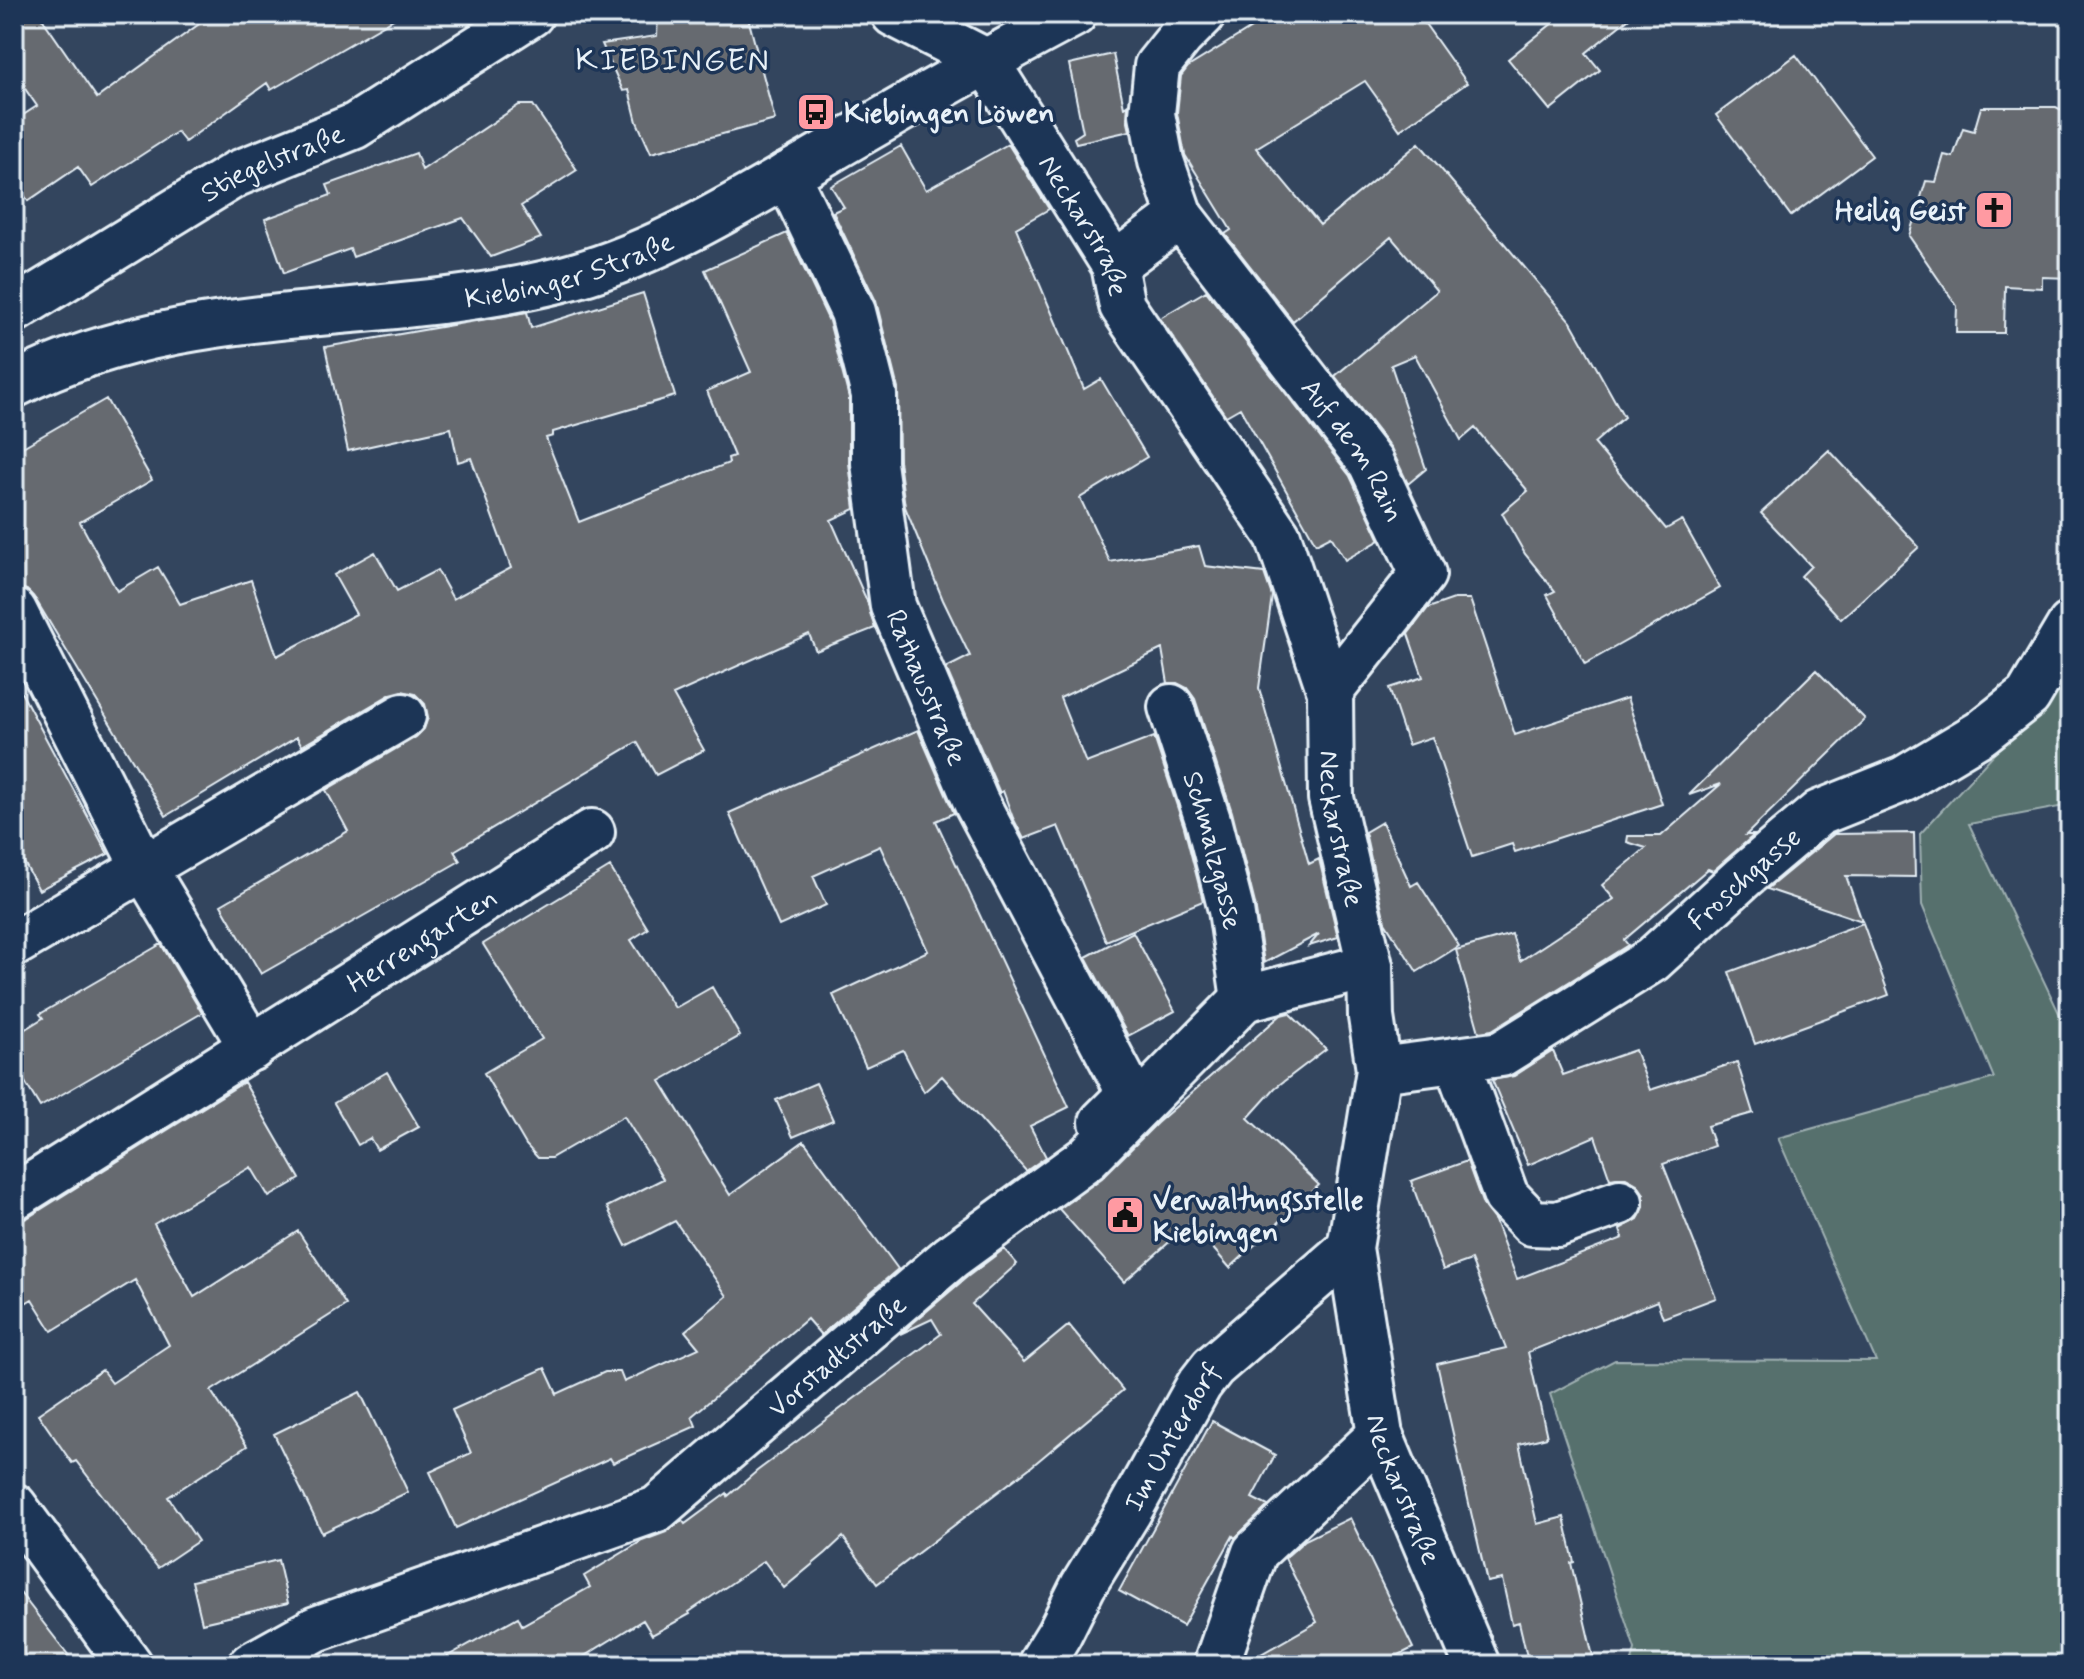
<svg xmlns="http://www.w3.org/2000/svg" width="2084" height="1679" font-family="Mynerve,sans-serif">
<rect width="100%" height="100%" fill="#33455e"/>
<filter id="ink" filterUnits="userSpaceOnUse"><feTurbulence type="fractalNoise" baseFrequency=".0125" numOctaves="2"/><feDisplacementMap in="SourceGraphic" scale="16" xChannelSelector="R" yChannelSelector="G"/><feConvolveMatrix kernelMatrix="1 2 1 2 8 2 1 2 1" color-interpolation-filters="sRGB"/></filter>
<g filter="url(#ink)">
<!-- green -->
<path fill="#56706d" stroke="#9fb0b2" stroke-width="2" d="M2070,653V805L1969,824L2070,1036V1665H1631L1635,1649L1550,1394L1615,1360L1876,1361L1778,1138L1994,1078L1922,905L1920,834L2041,703Z"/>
<!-- building -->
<path fill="#666a70" stroke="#e8f1f8" stroke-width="2" d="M14,14H39L97,98L213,14H402L271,90L267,83L185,142L177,132L92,187L78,167L28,201L14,180V121L37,106L14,73Z
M658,14H747L775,120L651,153L637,122L629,90L623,91L602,44L657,36Z
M1274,14H1418L1467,83L1400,130L1365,81L1256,148L1320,225L1419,143L1571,322L1624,417L1594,443L1666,529L1682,520L1720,588L1585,664L1547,595L1555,591L1525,554L1502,513L1528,491L1475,428L1461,440L1415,355L1391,365L1426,469L1408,484L1391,448L1335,376L1437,291L1391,237L1293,321L1225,234L1231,230L1185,155L1177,113L1181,76L1188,67Z
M1564,14H1634L1586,53L1600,70L1550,110L1508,59Z
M1113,54L1124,107L1128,104L1127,118L1130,131L1076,143L1074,138L1083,132L1069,64Z
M1796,55L1872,156L1791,216L1716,115Z
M519,105H533L577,170L521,206L541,238L491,257L463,218L353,257L350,249L284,273L265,219L331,195L327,185L416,153L422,170Z
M1981,107H2056L2070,114V278L2042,277V288L2005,286L2004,333H1956L1957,306L1909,236L1926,181L1936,182L1944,155L1953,157L1963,128L1974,131Z
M1008,144L1049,209L1016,228L1084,389L1101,379L1147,457L1080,498L1110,562L1199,546L1205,566L1264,573L1272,596L1259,688L1309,864L1319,859L1338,937L1309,946L1319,934L1264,963L1255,904L1232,812L1195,699L1187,688L1177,683H1168L1162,649L1060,698L1086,763L1154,737L1184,827L1203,901L1106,941L1058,826L1024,839L1013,818L1003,791L999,793V791L946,668L970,656L943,600L905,507L899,461L898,389L876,301L833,212L844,207L831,186L901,146L926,190Z
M787,233L829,321L849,398V463L855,509L831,520L867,601L875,628L816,651L809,634L673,695L704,750L656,775L637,742L454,851L460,861L261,974L221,905L348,831L326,790L416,737L424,729L428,717L425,704L415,694L402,691L391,694L302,746L297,737L166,816L36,600L27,590L14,586V452L106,399L152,480L80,522L117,591L158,567L180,604L251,580L277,656L356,614L334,575L375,552L397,591L437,570L453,599L511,568L471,458L458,462L451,428L348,451L325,347L527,312L531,328L643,293L675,396L553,432V436L546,438L579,522L729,463L728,458L734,456L707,391L751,372L705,270Z
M1206,291L1350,476L1380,540L1345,560L1331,536L1316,544L1240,408L1226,416L1160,318Z
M1829,450L1919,547L1841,619L1801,576L1811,566L1761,513Z
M1454,599H1470L1515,735L1627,698L1662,804L1515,852L1512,844L1472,857L1432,737L1408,745L1389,688L1423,677L1408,634L1428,608Z
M1816,670L1865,719L1746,835H1754L1713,871L1708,869L1624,940L1628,945L1492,1030L1479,1032L1456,950L1512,934L1520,961L1614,899L1602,885L1646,848L1627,842L1628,836H1661L1721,784L1689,795Z
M14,679L108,854L39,890L14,844Z
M918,730L954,813L936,821L1069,1107L1030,1126L1046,1157L1026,1171L942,1076L924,1092L903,1050L866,1067L833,995L928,951L880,846L813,876L826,905L779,926L729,813Z
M1382,822L1411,886L1418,882L1459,946L1417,972L1385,922L1365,832Z
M1914,833L1915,877L1846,876L1862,921L1767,889L1834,834Z
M610,867L648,929L631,940L675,1008L712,987L740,1036L660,1081L730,1195L804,1141L898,1269L821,1335L807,1319L692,1416L696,1426L613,1463L610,1458L456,1528L430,1472L471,1453L452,1410L545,1368L557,1394L605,1372H620L624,1382L699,1348L685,1331L727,1296L675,1221L626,1246L607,1207L663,1179L624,1116L551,1158H538L526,1145L484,1073L542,1039L483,944Z
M1863,923L1889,995L1755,1044L1729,972Z
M1133,932L1175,1011L1128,1036L1086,957Z
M161,944L202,1013L40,1107L14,1064V1036L43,1018L40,1014Z
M1289,1013L1326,1049L1275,1088L1248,1118L1319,1185L1230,1268L1191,1223L1124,1282L1059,1209L1102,1178L1157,1123L1281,1015Z
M1635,1050L1650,1090L1737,1062L1753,1113L1707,1126L1714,1146L1663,1164L1716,1298L1663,1318L1657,1301L1528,1352L1547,1437L1519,1444L1537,1524L1564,1517L1574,1562L1571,1563L1595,1665H1529L1519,1622L1512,1624L1502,1579L1487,1582L1437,1364L1506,1348L1471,1260L1443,1270L1411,1181L1467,1161L1483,1205L1495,1221L1517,1279L1623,1238L1620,1229L1638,1219L1644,1207V1194L1637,1184L1624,1177L1610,1179L1595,1136L1528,1165L1492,1080L1514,1076L1553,1051L1563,1075Z
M387,1072L419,1127L377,1150L370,1138L358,1145L334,1103Z
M244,1082L300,1179L269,1197L251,1167L154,1224L194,1297L298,1231L346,1305L211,1391L247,1446L168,1497L198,1541L158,1568L76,1461L72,1463L38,1414L102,1370L112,1383L169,1345L135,1280L52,1331L32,1299L14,1310V1222L27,1218Z
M816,1083L833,1120L793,1137L776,1100Z
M1004,1249L1017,1264L972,1304L1024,1362L1069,1325L1123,1390L1032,1466L877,1584L843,1537L826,1553L784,1588L764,1561L689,1612L690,1614L652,1635L643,1620L570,1665H432L518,1617L522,1625L590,1587L584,1576L642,1541L666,1532L682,1520L685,1524L727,1493L728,1496L757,1471L941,1334L932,1319L900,1334L967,1277Z
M360,1392L408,1492L322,1533L274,1434Z
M1212,1421L1275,1455L1252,1498L1268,1506L1235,1538L1233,1536L1183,1626L1119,1591Z
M1350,1518L1413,1648L1379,1665H1242L1317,1622L1285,1558L1305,1540Z
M278,1560L288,1603L202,1623L192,1581Z
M14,1585L76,1665H14Z"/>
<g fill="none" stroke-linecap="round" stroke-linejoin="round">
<defs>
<g id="minor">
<path id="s1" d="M894,14L986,61L1114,265L1122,306L1278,536L1330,692L1331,798L1370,966L1371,1017L1379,1070L1350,1248L1380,1435L1477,1665"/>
<path id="s2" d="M787,175L853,312L874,395V463L893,606L976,802L1130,1094L1102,1122"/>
<path id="s3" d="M1180,216L1371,463L1423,574L1330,692"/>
<path d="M1114,265L1180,216L1161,161L1152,114L1157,66L1181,36L1203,14"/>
<path id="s4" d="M14,310L236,174L355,126L531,14"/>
<path d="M14,611L144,868L252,1048"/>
<path id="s5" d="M1171,707L1208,820L1231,910L1244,999"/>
<path d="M14,944L403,716"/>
<path d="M1456,1060L1506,1196L1532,1223L1558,1224L1620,1202"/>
<path id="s6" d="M1379,1070L1501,1054L1652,960L1743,877L1819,813L1904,779L1981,733L2028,696L2070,625"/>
<path id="s7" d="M14,1197L592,832"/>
<path d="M14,1506L130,1665"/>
<path id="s8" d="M251,1665L316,1629L657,1509L951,1257L1087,1158L1244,999L1370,966"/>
<path id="s9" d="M1040,1665L1059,1634L1083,1586L1128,1513L1199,1385L1213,1367L1350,1248"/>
<path d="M1216,1665L1255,1552L1380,1435"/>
</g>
<g id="tertiary">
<path id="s10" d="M14,385C183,298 378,325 559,280C649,258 730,208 810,162C897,111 985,61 1074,14"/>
</g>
</defs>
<!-- minor casing -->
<use href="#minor" stroke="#e8f1f8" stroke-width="50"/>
<!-- tertiary casing -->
<use href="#tertiary" stroke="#e8f1f8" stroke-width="50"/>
<!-- minor -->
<use href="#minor" stroke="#1d3557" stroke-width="44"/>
<!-- tertiary -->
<use href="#tertiary" stroke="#1d3557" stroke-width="44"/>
</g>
</g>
<!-- icons -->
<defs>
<symbol id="bus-square" viewBox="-11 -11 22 22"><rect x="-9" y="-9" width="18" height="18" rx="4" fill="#ff9aa2" stroke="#1d3557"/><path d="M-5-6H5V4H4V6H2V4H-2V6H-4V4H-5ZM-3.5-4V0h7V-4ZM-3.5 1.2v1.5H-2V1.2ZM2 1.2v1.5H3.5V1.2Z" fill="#111"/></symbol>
<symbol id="church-square" viewBox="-11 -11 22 22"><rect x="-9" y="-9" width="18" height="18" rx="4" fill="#ff9aa2" stroke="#1d3557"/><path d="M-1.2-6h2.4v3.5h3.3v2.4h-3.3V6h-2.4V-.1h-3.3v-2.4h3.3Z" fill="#111"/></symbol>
<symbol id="civic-square" viewBox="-11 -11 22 22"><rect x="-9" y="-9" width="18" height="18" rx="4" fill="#ff9aa2" stroke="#1d3557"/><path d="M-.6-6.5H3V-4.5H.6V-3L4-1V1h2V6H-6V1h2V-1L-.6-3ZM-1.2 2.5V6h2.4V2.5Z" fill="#111"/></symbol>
</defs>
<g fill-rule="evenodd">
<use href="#bus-square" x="794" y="90" width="44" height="44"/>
<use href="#church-square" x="1972" y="188" width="44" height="44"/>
<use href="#civic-square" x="1103" y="1193" width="44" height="44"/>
</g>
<g text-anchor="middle" stroke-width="7" stroke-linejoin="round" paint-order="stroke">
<!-- poi labels -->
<g font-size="28" font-weight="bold" fill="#e8f1f8" stroke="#1d3557" text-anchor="start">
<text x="844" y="122">Kiebingen Löwen</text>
<text x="1966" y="220" text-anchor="end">Heilig Geist</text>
<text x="1153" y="1209">Verwaltungsstelle<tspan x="1153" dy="32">Kiebingen</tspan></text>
</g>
<!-- street labels -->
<g font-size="28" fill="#e8f1f8" stroke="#1d3557">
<text dy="10" stroke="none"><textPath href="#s4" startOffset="298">Stiegelstraße</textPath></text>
<text dy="10" stroke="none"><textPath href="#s1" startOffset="296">Neckarstraße</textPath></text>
<text dy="10" stroke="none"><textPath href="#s10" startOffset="570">Kiebinger Straße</textPath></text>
<text dy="10" stroke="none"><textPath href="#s3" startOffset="292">Auf dem Rain</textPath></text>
<text dy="10" stroke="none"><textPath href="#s2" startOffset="538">Rathausstraße</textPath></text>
<text dy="10" stroke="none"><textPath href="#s1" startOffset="966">Neckarstraße</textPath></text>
<text dy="10" stroke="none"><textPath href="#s5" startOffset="150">Schmalzgasse</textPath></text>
<text dy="10" stroke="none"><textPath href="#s6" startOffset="424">Froschgasse</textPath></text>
<text dy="10" stroke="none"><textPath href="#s7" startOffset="482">Herrengarten</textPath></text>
<text dy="10" stroke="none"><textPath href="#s8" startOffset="672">Vorstadtstraße</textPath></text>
<text dy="10" stroke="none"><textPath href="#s9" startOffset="264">Im Unterdorf</textPath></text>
<text dy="10" stroke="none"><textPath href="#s1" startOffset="1640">Neckarstraße</textPath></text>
</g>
<!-- quarter labels -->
<g font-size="32" letter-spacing="2" fill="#e8f1f8" stroke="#1d3557">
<text x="673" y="70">KIEBINGEN</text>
</g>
</g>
<!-- margin -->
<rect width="2084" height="1679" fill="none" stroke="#1d3557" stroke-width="48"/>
<rect x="24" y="24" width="2036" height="1631" fill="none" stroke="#e8f1f8" stroke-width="3" filter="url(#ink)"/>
</svg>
